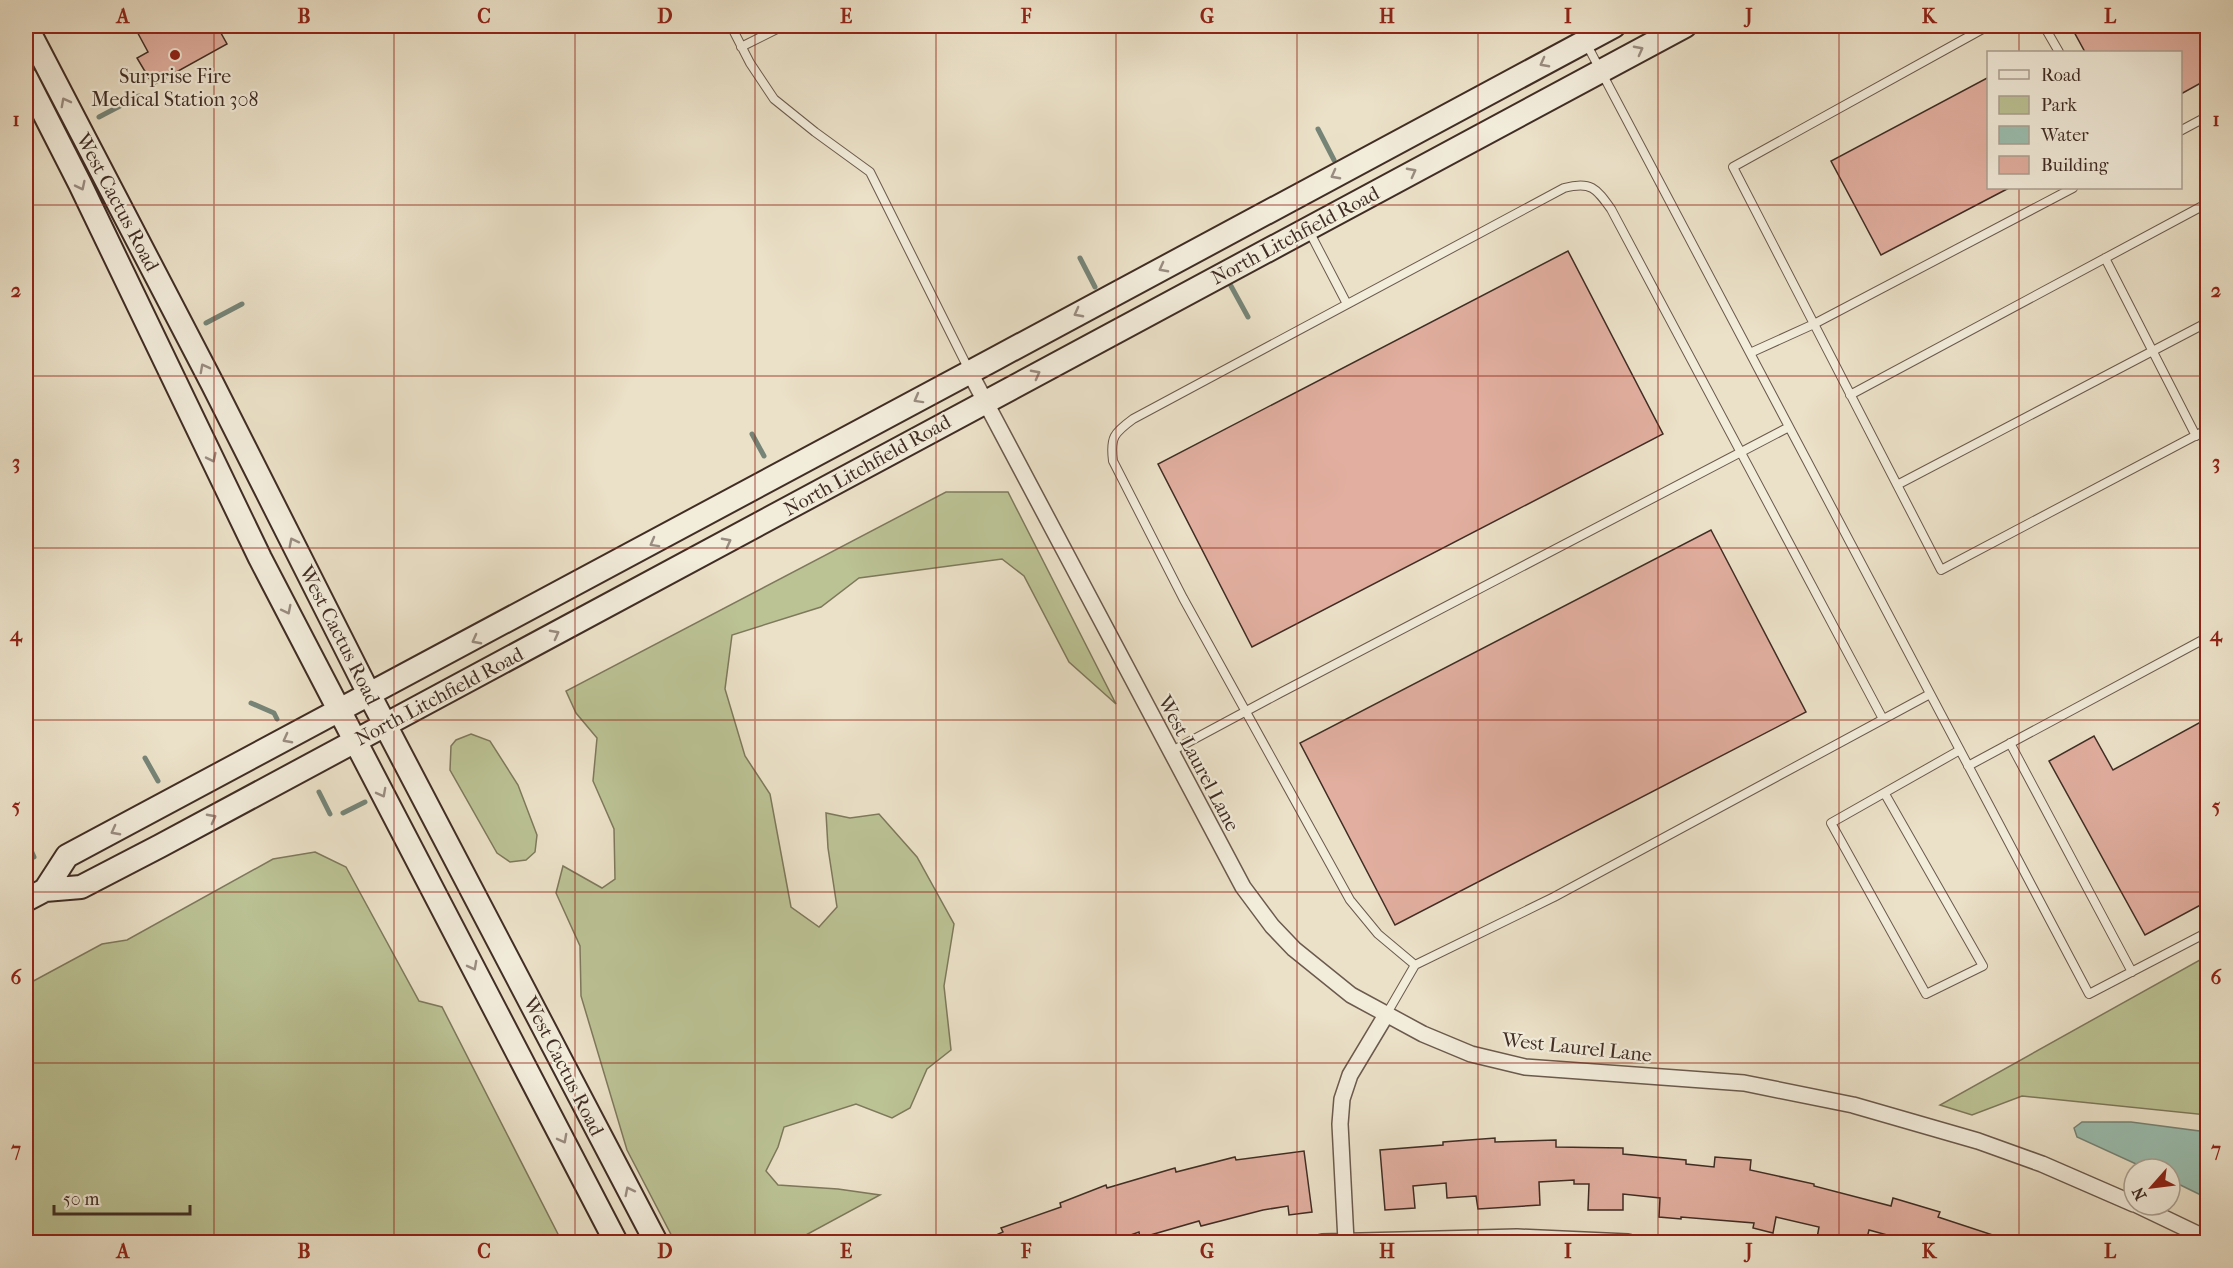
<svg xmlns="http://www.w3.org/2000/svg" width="2233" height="1268" font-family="'IM FELL French Canon',serif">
<rect width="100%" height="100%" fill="#ebe1c8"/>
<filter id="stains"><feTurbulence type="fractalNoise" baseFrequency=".00333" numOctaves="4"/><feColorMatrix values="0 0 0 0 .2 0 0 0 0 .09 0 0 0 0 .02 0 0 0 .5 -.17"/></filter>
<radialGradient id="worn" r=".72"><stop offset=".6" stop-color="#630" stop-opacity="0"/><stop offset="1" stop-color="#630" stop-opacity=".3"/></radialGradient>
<!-- green -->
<path fill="#bbc294" stroke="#7e785c" stroke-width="1.5" d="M946,492H1008L1116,704L1069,662L1024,576L1002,559L859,578L821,607L732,635L725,689L745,756L770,794L791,907L819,927L837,907L828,848L826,813L850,818L879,814L917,857L954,924L944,986L951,1050L927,1069L910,1108L892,1118L856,1104L784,1127L778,1147L766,1171L778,1185L838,1189L880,1195L793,1242H675L627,1150L581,996L580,946L556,893L563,866L602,888L615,879L614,829L593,781L597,738L576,713L566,691Z
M471,734L490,741L518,785L537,835L535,852L526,860L510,862L497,853L450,770L451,746L456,740Z
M315,852L346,867L419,1001L442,1007L562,1242H26V985L102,944L127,940L273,859Z
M2207,956V1115L2022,1096L1972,1115L1940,1105Z"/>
<!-- water -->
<path fill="#9abeaf" stroke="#768477" stroke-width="1.5" d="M2082,1122H2131L2207,1132V1198L2170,1180V1169H2147L2077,1137L2074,1128Z"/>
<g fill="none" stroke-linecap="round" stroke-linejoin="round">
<!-- stream -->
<path stroke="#768477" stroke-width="5" d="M99,117L139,96
M1318,129L1334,160
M1080,258L1095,287
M1231,286L1248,317
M206,323L242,304
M752,434L764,456
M251,703L274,713L277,719
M145,758L158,781
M319,792L330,814
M343,813L365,802
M26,839L34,857"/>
</g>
<!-- building -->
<path fill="#e1ae9f" stroke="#402d24" stroke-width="1.5" d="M134,26H217L227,44L153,85L137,58L148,52Z
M2082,26H2208V79L2181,94V52H2085L2073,30Z
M1989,77V188H2009L1881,255L1831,161Z
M1568,251L1663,434L1252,647L1158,464Z
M1711,530L1806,712L1395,925L1300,743Z
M2208,718V901L2145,935L2049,761L2094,736L2113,770Z
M1495,1138V1142L1556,1140V1147L1623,1148V1154L1686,1160V1164L1714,1167L1715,1157L1751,1160L1750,1170L1814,1184V1186L1891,1206L1893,1198L1940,1212L1938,1217L2008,1240V1242H1897L1898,1238L1869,1230L1866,1242H1834L1817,1238L1819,1227L1776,1217L1773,1233L1753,1228L1754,1223L1681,1217V1219L1659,1217L1660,1198L1623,1194V1210H1588L1589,1184H1574V1180L1539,1182L1540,1205L1478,1209L1476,1196L1447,1198L1446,1183L1413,1186L1415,1208L1385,1210L1380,1150L1443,1145V1142Z
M1304,1151L1312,1212L1289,1215L1288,1206L1263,1210L1201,1226L1199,1221L1140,1238L1139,1232L1111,1242H981L1003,1232L1001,1228L1061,1207L1060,1203L1106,1185L1107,1188L1175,1168L1176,1172L1235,1157L1236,1160Z"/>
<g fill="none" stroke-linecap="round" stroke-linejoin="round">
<defs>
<path id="lane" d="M731,26L750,63L774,99L815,132L870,172L969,370
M1988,26L1733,167L1941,570L2208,429
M2044,26L2059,52
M1586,43L2089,994L2208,932
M741,47L783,26
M2180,131L2208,116
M1309,231L1347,304
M2105,258L2196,436
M1750,353L1814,324L2073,188
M1850,395L2208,203
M1897,485L2208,322
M2010,743L2132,972
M1170,752L1280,693L1789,427
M1968,766L2208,637
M1885,794L1983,966L1926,994L1831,823L1960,750
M1415,965L1378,934L1350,900L1183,598L1113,461C1110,437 1114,433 1133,419L1564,188C1591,181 1596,188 1611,209L1883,719
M1386,1015L1415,965L1554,897L1930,694"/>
<path id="street" d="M969,371L1243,887L1272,926L1294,949L1351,995L1423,1034L1471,1054L1525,1067L1744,1083L1853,1105L1978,1141L2042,1164L2134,1204
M2137,1205L2208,1239
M1346,1241L1340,1124L1342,1099L1350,1075L1386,1015
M1322,1242L1517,1237L1628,1242"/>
<path id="secondary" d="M26,26L212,383L370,696L656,1242
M26,78L80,184L260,558L616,1242
M45,890L67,856C584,582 1098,302 1614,26
M26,900L45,890L81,887L160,846L1685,26"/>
</defs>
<!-- lane casing -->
<use href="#lane" stroke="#6b5a4d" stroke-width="10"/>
<!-- street casing -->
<use href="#street" stroke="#6b5a4d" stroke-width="18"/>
<!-- secondary casing -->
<use href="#secondary" stroke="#402d24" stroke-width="26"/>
<!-- lane -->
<use href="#lane" stroke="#f2ecdb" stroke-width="8"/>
<!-- street -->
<use href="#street" stroke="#f2ecdb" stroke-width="15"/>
<!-- secondary -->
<use href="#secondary" stroke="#f2ecdb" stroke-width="22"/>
</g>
<!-- one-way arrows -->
<defs><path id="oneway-chevron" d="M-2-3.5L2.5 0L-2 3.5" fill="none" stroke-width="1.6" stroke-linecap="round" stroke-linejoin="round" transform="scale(1.5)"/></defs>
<g stroke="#998c80">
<use href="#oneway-chevron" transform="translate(1639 50) rotate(-28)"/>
<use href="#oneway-chevron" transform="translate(1544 63) rotate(152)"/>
<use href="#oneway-chevron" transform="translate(65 102) rotate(-118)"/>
<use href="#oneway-chevron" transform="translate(1412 172) rotate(-28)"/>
<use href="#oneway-chevron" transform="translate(1335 175) rotate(152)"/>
<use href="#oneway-chevron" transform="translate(81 186) rotate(64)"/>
<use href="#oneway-chevron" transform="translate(1163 268) rotate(152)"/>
<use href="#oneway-chevron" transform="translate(1078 313) rotate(152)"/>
<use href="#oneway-chevron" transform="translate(204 368) rotate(-118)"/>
<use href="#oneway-chevron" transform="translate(1036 374) rotate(-28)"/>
<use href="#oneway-chevron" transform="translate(918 399) rotate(151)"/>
<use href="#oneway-chevron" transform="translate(212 458) rotate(64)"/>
<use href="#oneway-chevron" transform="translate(293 542) rotate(-117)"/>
<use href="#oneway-chevron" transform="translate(727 542) rotate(-28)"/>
<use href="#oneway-chevron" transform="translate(654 543) rotate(151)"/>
<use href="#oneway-chevron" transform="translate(287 610) rotate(63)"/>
<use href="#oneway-chevron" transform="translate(555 634) rotate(-28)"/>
<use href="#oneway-chevron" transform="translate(476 640) rotate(152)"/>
<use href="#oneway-chevron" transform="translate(287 739) rotate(152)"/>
<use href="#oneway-chevron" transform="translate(382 793) rotate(62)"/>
<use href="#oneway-chevron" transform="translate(212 818) rotate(-28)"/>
<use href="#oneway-chevron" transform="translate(115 831) rotate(152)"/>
<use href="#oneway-chevron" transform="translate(473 966) rotate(62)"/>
<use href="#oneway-chevron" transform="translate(563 1139) rotate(62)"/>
<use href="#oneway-chevron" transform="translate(629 1191) rotate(-117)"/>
</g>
<!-- grid -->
<path fill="none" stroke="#8f2418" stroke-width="1.5" stroke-opacity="0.55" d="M214,26V1242M394,26V1242M575,26V1242M755,26V1242M936,26V1242M1116,26V1242M1297,26V1242M1478,26V1242M1658,26V1242M1839,26V1242M2019,26V52M2019,188V1242M26,205H2208M26,376H2208M26,548H2208M26,720H2208M26,892H2208M26,1063H2208"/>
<!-- markers -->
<circle fill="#8f2418" stroke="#f2ecdb" stroke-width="2" cx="175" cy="55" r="6"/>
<g text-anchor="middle" stroke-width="4.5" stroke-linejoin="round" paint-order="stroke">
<!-- poi labels -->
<g font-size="20" fill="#402d24" stroke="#f2ecdb">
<text x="175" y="83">Surprise Fire<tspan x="175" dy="23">Medical Station 308</tspan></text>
</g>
<!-- street labels -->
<g font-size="20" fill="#402d24" stroke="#f2ecdb">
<text transform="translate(118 202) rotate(62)" y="7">West Cactus Road</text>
<text transform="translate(1295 235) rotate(-28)" y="7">North Litchfield Road</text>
<text transform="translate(867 465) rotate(-29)" y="7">North Litchfield Road</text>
<text transform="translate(340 635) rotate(63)" y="7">West Cactus Road</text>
<text transform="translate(439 696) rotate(-28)" y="7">North Litchfield Road</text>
<text transform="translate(1199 763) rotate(62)" y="7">West Laurel Lane</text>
<text transform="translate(1577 1047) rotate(6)" y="7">West Laurel Lane</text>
<text transform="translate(564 1066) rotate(63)" y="7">West Cactus Road</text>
</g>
</g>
<!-- margin -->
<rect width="2233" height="1268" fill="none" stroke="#ebe1c8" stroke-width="66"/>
<!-- legend -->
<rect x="1987" y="51" width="195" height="138" fill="#f2ecdb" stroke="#aba092" stroke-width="1.5"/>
<rect x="1999" y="70" width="30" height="9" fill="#f2ecdb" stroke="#aba092" stroke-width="1.5"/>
<text x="2041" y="81" font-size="18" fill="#402d24">Road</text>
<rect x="1999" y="96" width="30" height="18" fill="#bbc294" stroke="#aba092" stroke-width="1.5"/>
<text x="2041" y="111" font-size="18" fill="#402d24">Park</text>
<rect x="1999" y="126" width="30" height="18" fill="#9abeaf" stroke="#aba092" stroke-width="1.5"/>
<text x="2041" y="141" font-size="18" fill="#402d24">Water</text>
<rect x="1999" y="156" width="30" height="18" fill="#e1ae9f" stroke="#aba092" stroke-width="1.5"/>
<text x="2041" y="171" font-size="18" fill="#402d24">Building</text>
<!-- north arrow -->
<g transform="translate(2152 1187) rotate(242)"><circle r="28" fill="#f2ecdb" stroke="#aba092" stroke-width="1.5"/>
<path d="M0-4.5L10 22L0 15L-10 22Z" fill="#8f2418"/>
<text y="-9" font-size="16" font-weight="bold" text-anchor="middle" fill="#402d24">N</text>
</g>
<!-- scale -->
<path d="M54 1205v9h136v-9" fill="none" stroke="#402d24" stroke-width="3"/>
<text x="63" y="1205" font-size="18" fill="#402d24" stroke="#f2ecdb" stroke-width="4.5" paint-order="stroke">50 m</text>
<rect x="33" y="33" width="2167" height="1202" fill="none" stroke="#8f2418" stroke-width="2"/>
<g font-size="20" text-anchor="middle" font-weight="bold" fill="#8f2418">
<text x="123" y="23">A</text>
<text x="304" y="23">B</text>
<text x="484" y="23">C</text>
<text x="665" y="23">D</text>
<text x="846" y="23">E</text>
<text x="1026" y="23">F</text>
<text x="1207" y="23">G</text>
<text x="1387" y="23">H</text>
<text x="1568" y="23">I</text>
<text x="1749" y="23">J</text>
<text x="1929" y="23">K</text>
<text x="2110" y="23">L</text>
<text x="16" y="126">1</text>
<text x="2216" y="126">1</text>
<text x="16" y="297">2</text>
<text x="2216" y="297">2</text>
<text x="16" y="469">3</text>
<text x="2216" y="469">3</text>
<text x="16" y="641">4</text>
<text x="2216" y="641">4</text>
<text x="16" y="813">5</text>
<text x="2216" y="813">5</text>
<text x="16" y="984">6</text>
<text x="2216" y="984">6</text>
<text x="16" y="1156">7</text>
<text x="2216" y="1156">7</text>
<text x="123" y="1258">A</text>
<text x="304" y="1258">B</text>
<text x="484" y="1258">C</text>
<text x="665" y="1258">D</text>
<text x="846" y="1258">E</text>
<text x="1026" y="1258">F</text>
<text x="1207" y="1258">G</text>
<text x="1387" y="1258">H</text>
<text x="1568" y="1258">I</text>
<text x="1749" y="1258">J</text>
<text x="1929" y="1258">K</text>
<text x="2110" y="1258">L</text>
</g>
<rect width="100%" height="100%" filter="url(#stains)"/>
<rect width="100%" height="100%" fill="url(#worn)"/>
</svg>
